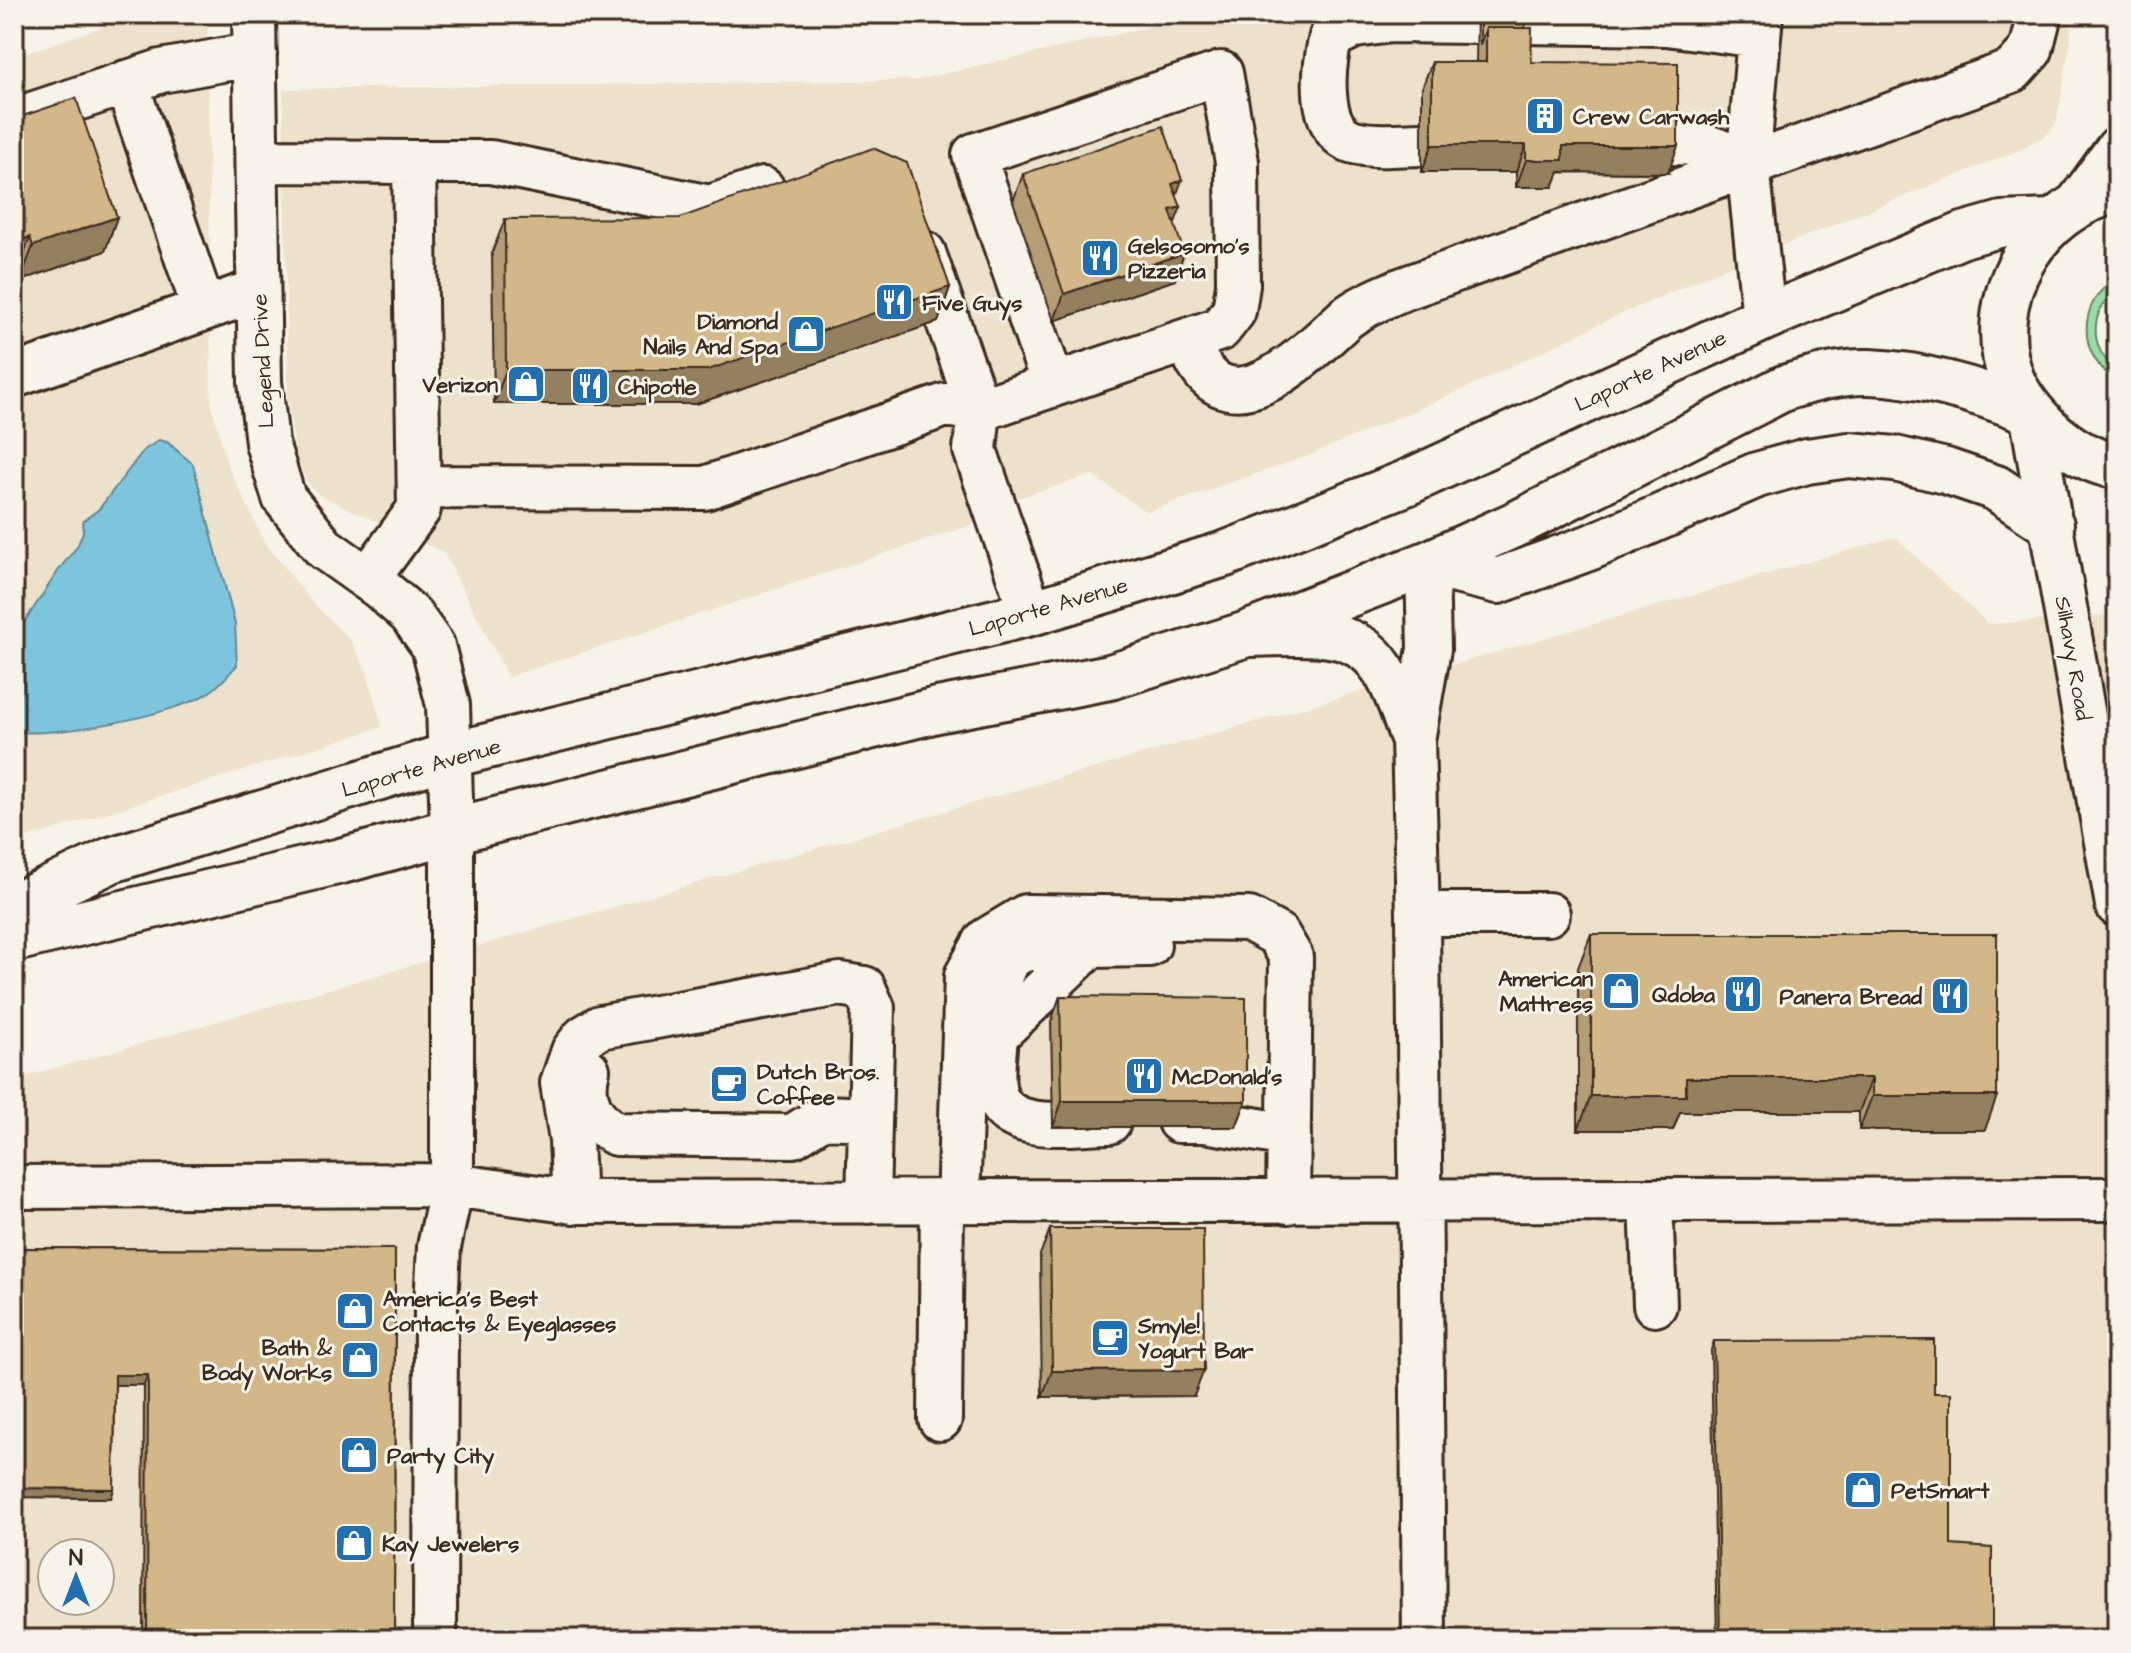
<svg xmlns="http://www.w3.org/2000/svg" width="2131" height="1653" font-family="'Architects Daughter',sans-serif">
<rect width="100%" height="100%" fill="#f7f3e8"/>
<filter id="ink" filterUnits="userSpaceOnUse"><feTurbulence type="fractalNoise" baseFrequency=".0125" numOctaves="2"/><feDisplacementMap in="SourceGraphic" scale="16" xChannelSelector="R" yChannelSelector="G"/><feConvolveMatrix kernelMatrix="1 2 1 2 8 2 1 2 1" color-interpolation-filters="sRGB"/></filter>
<g filter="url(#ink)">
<!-- built -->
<path fill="#ece1cb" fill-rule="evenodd" d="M140,14H207L211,404L228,466L265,543L312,602L350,640L366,669L382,727L14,842V57Z
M1205,14H2070L2071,38L2057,120L2049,133L2022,149L1721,270L1612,318L1460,391L1305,457L1146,512L1092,475L1017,498L969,526L508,677L444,553L317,494L307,482L296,457L288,400L283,89L917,80Z
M1895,537L1988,624L2117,615V1639H14V1080ZM52,1553H100V1601H52Z"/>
<!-- green -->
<path fill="#99dba7" stroke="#6a8262" stroke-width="2" d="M2117,279V290C2089,309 2088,351 2117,369V380C2077,359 2076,300 2117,279Z"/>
<!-- water -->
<path fill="#7cc5dc" stroke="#628790" stroke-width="2" d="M159,440L167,442L193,464L235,624L237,665C229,674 221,684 211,691C181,714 50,739 14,731V638L60,568L77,547L83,532V521L99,509L143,451Z"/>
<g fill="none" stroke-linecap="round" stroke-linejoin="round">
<defs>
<path id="minor" d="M254,14L260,382L267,443L284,498L324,548L379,587L411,615L433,646L448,705L452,831V1185L439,1247L436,1305L435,1639
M1761,14L1748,165L1764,318
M1522,22L1666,24L1759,36
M126,82L204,309
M14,120L161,71L255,54
M1668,143C1704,143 1717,147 1748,165
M1422,144C1400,144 1375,148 1354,142C1316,132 1323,66 1331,37L1355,26L1391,21L1476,22
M257,161L414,162
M2077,204L2117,149
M924,253L979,410L975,450L1031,613
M1191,339C1193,346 1194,357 1198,363C1237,430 1312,348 1345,319C1361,306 1382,298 1400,290L2012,71L2031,50L2040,14
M14,376L258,290
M2031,412L2117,905
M419,487L705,488L946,405L979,410L1220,329L1234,311L1238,285L1237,162L1221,73L974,155L1053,384
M368,579L419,509L414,162H491L710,207L763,189
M1250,635C1295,635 1353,624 1381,667C1396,687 1403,717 1413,740
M1418,914H1548
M996,1035C997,948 1005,945 1090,946
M588,1070C580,1099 592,1120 616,1134L793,1136L823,1117L870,1119
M1179,1121H1205L1289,1135
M1109,1122C1074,1122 1006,1136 995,1092C991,1076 995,1052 996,1035L1090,946L1149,945
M14,1187L452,1185L574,1202L2117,1199
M574,1202L571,1140L562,1083L573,1051L584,1037L600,1027L840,984L864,988L873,1008L868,1202
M958,1202L966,976L986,940L1026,916L1249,919L1278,935L1291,957L1288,1202
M1651,1202L1655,1305
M940,1419L942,1202
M1424,1639L1418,914L1413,740L1429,649L1427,564"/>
<path id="major" d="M2117,191C2035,206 1981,301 2012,380C2020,399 2033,414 2048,429C2067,447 2090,462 2117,466
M1427,564L1498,581L1591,547L1757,475L1807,461L1849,455L1895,459L1946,471L1996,488L2051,525
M14,906L111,860L451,755L1031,613L1225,554L1406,483L1764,318L1963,235L2002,224L2051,222
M14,939L341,861L452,831L937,710L1110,677L1244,635L1427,564L1518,523L1784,388C1811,380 1840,371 1869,372C1925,374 1980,391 2031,412"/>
</defs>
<!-- minor casing -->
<use href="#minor" stroke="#3b2a1e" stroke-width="48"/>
<!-- major casing -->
<use href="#major" stroke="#3b2a1e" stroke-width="50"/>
<!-- minor -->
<use href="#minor" stroke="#f7f3e8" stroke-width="42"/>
<!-- major -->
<use href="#major" stroke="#f7f3e8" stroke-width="44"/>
</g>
<!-- wall -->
<path fill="#b59d75" stroke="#3b2a1e" stroke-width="2" d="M1477,14H1526L1525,28L1531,62L1668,173L1559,172L1553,187H1516V172H1422V88L1432,62H1476Z
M14,119L117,217L105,251L20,281L18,272L14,273Z
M1023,174L1176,196L1174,224L1175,280L1054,321L1013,201Z
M505,219L950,287L938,322L696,404H494L492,253Z
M1591,934L1985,1130H1859V1112H1680L1673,1130H1578V968Z
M1060,996L1246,1101L1236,1127H1053L1051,1022Z
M1050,1229L1194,1396L1042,1397L1040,1255Z
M14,1248L395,1249L394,1639H143L144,1385H115L114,1489L111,1498L14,1497Z
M1714,1341L1934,1393L1951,1545L1992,1639H1717L1711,1350Z"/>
<!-- shaded-wall -->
<path fill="#93805f" stroke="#3b2a1e" stroke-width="2" d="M1432,145H1526L1516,172H1422Z
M1563,146H1678L1668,173L1559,172L1553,187H1516L1526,160Z
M1182,180L1172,207V184Z
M1181,207L1171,233L1170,210Z
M117,217L105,251L20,281L33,246Z
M30,237L18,272L14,273V243Z
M1184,253L1175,280L1054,321L1064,294Z
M950,287L938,322L696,404H494L506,370Z
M1686,1078H1872L1859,1112H1680L1673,1130H1578L1591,1096Z
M1872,1096H1997L1985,1130H1859Z
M1062,1101H1246L1236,1127H1053Z
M1204,1370L1194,1396L1042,1397L1052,1371Z
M115,1375H148L144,1385H111Z
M14,1488L114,1489L111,1498L14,1497Z"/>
<!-- building -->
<path fill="#d2b788" stroke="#3b2a1e" stroke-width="2" d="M1480,14H1526L1525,28H1486L1480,45Z
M1486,28H1532L1531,62L1678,63V146H1563V160H1526V145H1432V62H1486Z
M76,98L117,217L33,246L30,237L14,243V119Z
M1163,126L1182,180L1172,184L1181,207L1170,210L1184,253L1064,294L1023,174Z
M873,148L907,163L950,287L708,370H506L505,219L680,218Z
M1591,934H1997V1096H1872V1078H1686V1096H1591Z
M1060,996L1246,998V1101H1062Z
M1050,1229H1203L1204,1370L1052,1371Z
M14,1248L395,1249L394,1639H147L148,1375H115L114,1489L14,1488Z
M1934,1340V1393H1951V1545L1992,1548V1639H1720L1714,1341Z"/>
</g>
<!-- icons -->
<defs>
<symbol id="building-square" viewBox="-11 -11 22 22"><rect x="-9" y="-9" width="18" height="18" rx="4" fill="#1f6fb2" stroke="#f7f3e8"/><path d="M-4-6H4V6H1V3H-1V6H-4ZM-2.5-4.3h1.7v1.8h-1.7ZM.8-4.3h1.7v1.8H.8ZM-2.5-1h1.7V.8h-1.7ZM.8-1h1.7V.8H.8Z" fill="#fff"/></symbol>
<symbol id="restaurant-square" viewBox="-11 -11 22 22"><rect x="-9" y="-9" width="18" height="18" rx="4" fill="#1f6fb2" stroke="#f7f3e8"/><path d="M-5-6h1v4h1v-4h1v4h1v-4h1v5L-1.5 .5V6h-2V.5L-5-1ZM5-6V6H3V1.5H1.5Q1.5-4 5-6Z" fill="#fff"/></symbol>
<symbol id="shop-square" viewBox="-11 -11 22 22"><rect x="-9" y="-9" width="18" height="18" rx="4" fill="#1f6fb2" stroke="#f7f3e8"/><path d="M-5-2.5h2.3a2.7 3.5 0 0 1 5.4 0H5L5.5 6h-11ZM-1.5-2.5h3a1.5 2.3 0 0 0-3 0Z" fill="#fff"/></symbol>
<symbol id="cafe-square" viewBox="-11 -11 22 22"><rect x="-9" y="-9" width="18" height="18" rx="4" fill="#1f6fb2" stroke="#f7f3e8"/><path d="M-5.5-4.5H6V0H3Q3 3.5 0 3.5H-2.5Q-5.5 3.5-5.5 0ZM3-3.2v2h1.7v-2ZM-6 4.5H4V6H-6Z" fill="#fff"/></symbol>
</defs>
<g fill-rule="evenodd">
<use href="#building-square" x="1523" y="94" width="44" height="44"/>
<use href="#restaurant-square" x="1078" y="236" width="44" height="44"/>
<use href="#restaurant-square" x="872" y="280" width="44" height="44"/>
<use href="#shop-square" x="784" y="312" width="44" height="44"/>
<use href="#shop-square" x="504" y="362" width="44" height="44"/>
<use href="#restaurant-square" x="568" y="364" width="44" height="44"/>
<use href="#shop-square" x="1599" y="969" width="44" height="44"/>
<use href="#restaurant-square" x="1721" y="972" width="44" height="44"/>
<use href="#restaurant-square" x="1928" y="974" width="44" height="44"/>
<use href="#restaurant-square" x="1122" y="1054" width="44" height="44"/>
<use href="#cafe-square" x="707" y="1062" width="44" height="44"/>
<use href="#shop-square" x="333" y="1289" width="44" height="44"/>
<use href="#cafe-square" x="1088" y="1316" width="44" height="44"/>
<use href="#shop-square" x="338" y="1338" width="44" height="44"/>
<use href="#shop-square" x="337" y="1433" width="44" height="44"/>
<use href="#shop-square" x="1841" y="1468" width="44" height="44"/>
<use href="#shop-square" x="332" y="1521" width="44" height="44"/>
</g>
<g text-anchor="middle" stroke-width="6" stroke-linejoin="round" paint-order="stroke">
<!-- poi labels -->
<g font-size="22" font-weight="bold" fill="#3b2a1e" stroke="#f7f3e8" text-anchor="start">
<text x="1573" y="124">Crew Carwash</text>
<text x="1128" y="253">Gelsosomo's<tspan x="1128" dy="25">Pizzeria</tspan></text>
<text x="922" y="310">Five Guys</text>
<text x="778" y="329" text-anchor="end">Diamond<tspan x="778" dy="25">Nails And Spa</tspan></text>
<text x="498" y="392" text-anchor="end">Verizon</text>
<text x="618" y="394">Chipotle</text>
<text x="1593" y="986" text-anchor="end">American<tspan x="1593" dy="25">Mattress</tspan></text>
<text x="1715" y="1002" text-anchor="end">Qdoba</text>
<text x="1922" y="1004" text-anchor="end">Panera Bread</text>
<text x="757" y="1079">Dutch Bros.<tspan x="757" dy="25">Coffee</tspan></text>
<text x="1172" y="1084">McDonald's</text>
<text x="383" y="1306">America's Best<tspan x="383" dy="25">Contacts &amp; Eyeglasses</tspan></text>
<text x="1138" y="1333">Smyle!<tspan x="1138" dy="25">Yogurt Bar</tspan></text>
<text x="332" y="1355" text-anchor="end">Bath &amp;<tspan x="332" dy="25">Body Works</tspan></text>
<text x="387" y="1463">Party City</text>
<text x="1891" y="1498">PetSmart</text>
<text x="382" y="1551">Kay Jewelers</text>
</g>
<!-- street labels -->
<g font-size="22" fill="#3b2a1e" stroke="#f7f3e8">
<text transform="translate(262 361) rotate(-93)" y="8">Legend Drive</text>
<text transform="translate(1650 370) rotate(-25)" y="8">Laporte Avenue</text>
<text transform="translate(1048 606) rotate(-16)" y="8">Laporte Avenue</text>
<text transform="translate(2074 658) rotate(80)" y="8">Silhavy Road</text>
<text transform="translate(421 767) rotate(-16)" y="8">Laporte Avenue</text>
</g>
</g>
<!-- margin -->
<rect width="2131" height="1653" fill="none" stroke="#f7f3e8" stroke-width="48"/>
<rect x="24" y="24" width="2083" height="1605" fill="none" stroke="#3b2a1e" stroke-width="3" filter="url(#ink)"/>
<!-- north arrow -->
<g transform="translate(76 1577)"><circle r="38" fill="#f7f3e8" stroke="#aca397" stroke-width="2"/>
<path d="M0-6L14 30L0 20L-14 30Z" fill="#1f6fb2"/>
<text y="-12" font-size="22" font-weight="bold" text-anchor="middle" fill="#3b2a1e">N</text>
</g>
</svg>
